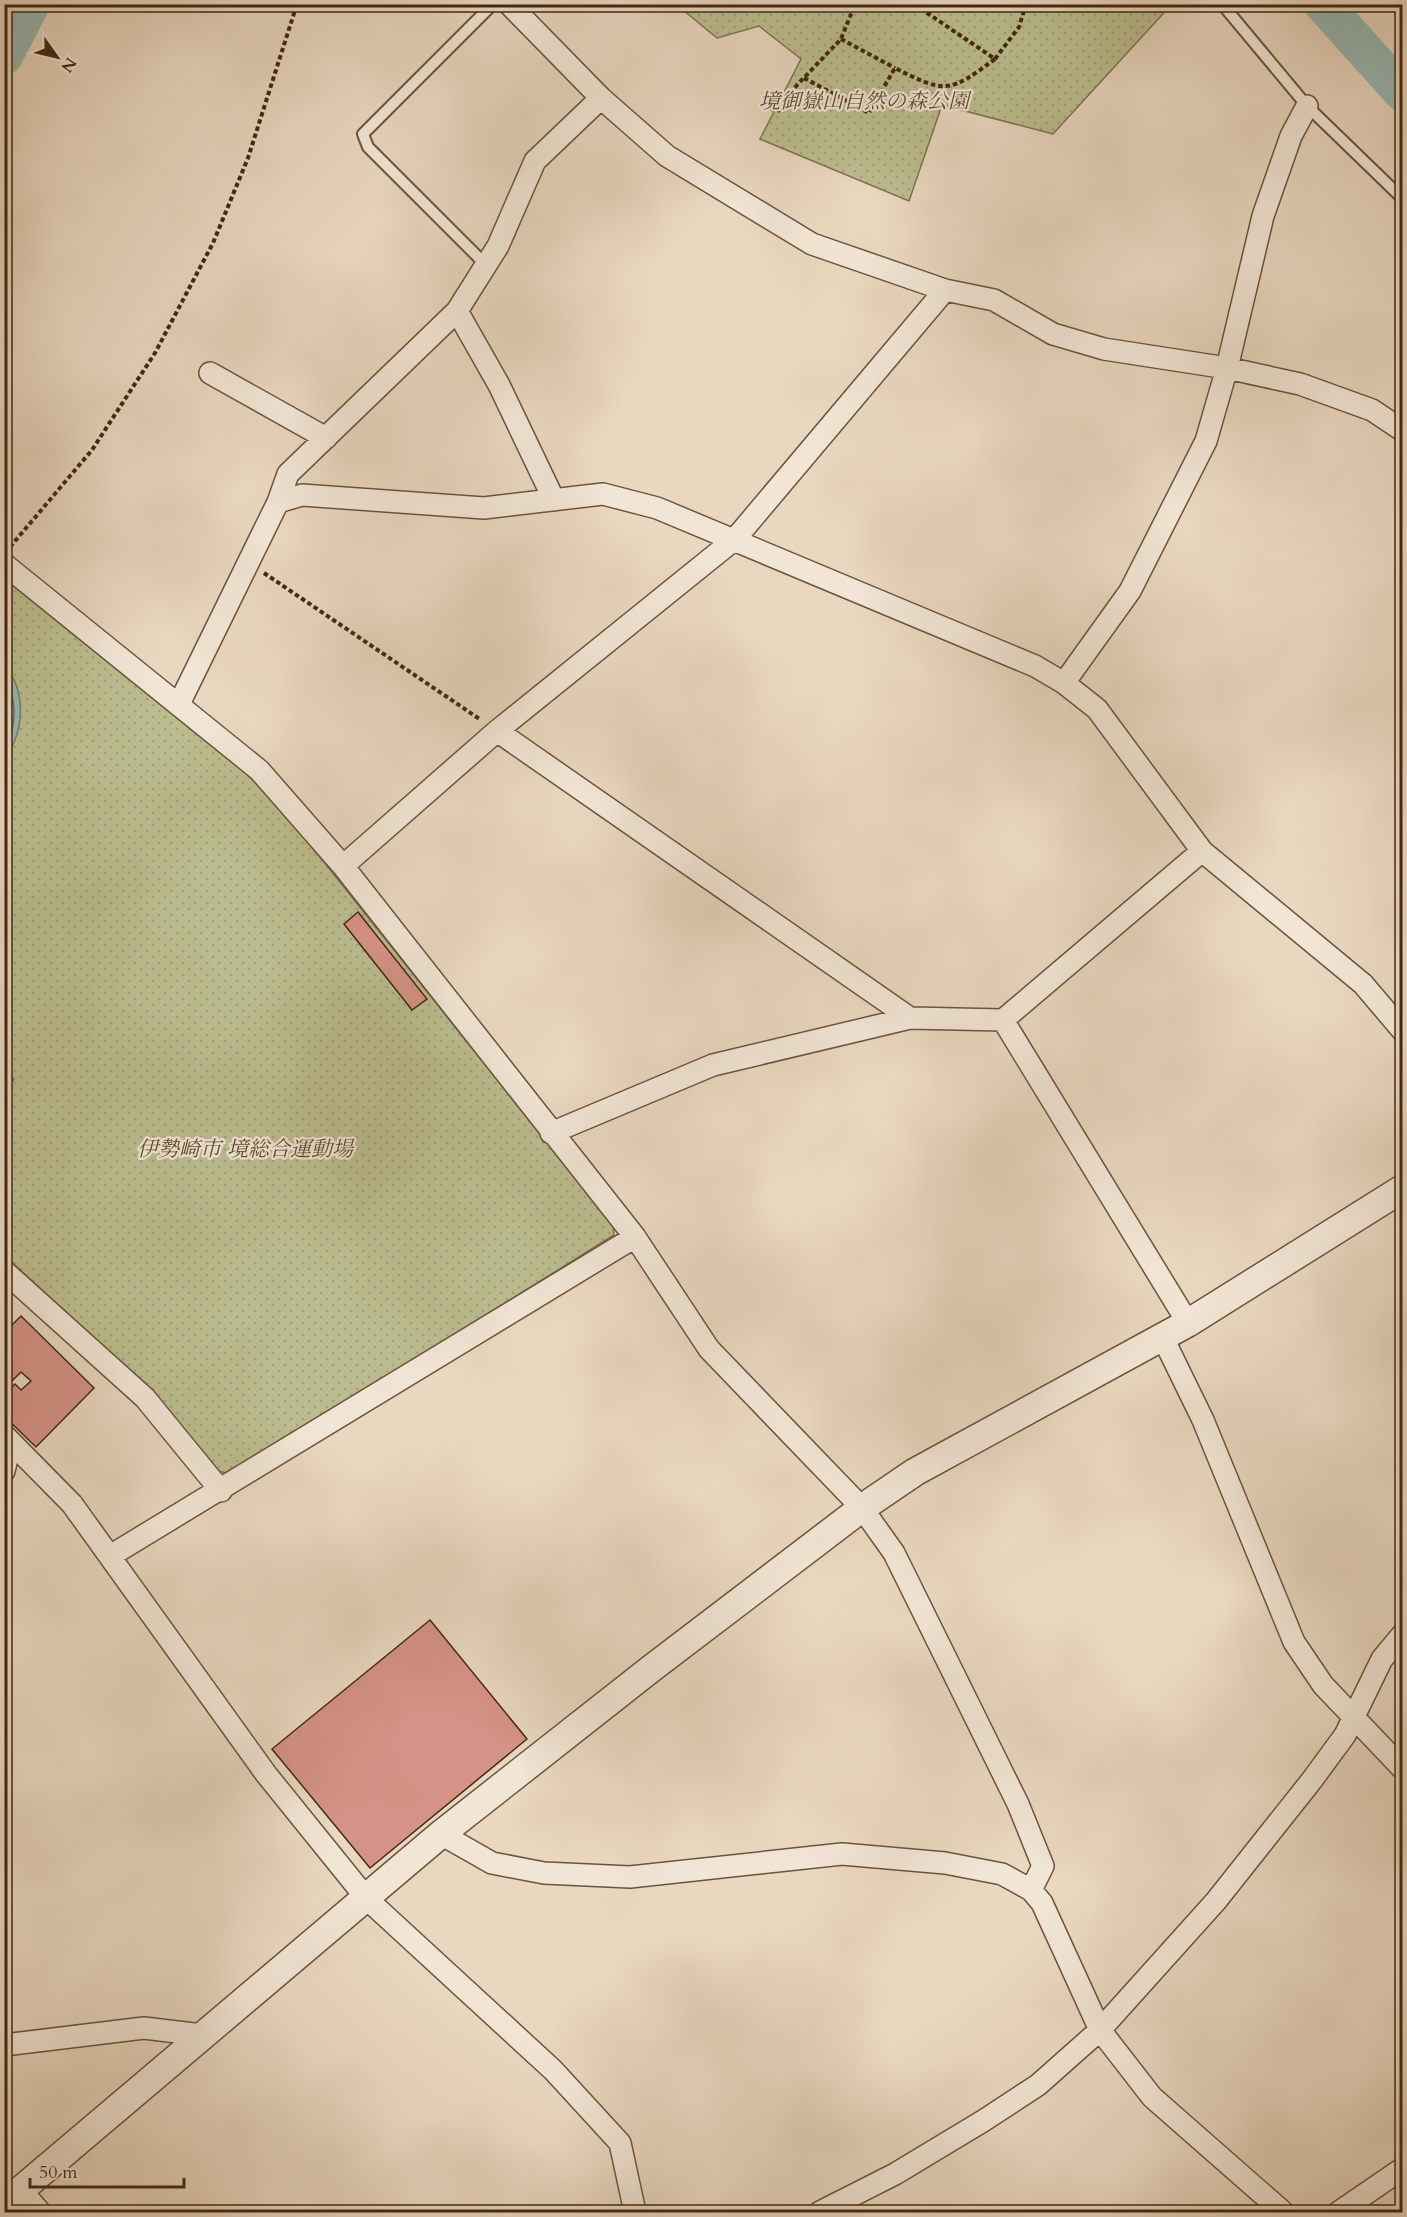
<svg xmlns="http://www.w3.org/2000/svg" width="1407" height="2217" font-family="Cardo,'Noto Serif JP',serif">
<defs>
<pattern id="park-dots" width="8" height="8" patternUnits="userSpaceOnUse" patternTransform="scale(1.5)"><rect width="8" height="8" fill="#bbbd8f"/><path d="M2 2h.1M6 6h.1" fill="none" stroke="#a2a27a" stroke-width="1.8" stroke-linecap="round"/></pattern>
</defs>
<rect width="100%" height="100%" fill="#e9d7bf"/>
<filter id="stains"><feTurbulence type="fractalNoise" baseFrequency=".00333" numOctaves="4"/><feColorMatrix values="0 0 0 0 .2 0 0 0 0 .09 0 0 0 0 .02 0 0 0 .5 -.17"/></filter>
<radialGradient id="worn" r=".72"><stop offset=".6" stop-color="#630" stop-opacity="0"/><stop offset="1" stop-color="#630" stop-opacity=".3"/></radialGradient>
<!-- park -->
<path fill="url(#park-dots)" stroke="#7f7250" stroke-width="1.5" d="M677,5H1171L1053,134L942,105L909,201L760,139L801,59L759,26L717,38Z
M4,578L221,749L278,804L613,1226L614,1235L231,1474L218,1471L159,1398L5,1256V1091L14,1079L4,1070Z"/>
<!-- water -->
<path fill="#97b9b5" stroke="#757f73" stroke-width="1.5" d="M5,666C27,692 24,732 5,758Z"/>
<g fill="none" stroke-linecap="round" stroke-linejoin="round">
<!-- shore -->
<path stroke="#6d7063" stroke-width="1.5" d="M4,677C17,698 18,726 4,747"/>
<!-- river -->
<path stroke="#97b9b5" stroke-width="38" d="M1323,4L1402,92
M4,56L31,4"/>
</g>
<!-- building -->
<path fill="#d59286" stroke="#432711" stroke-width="1.5" d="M358,912L427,999L412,1010L344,924Z
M21,1316L94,1388L36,1447L4,1416V1395L15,1384L21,1390L31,1381L21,1372L4,1389V1333Z
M430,1620L527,1739L370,1868L272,1749Z"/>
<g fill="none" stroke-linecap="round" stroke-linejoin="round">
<defs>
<path id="service" d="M1222,4L1307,106L1402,198
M486,265L368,147L363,134L493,4"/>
<path id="minor" d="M509,4L601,98L667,156L812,244L945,290L994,300L1053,334L1104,349L1227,368L1300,384L1372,410L1402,430
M457,311L499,385L554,500
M210,373L326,438
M278,502L288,474L457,311L498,246L535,161L601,98
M4,564L259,770L343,866L635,1237L709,1349L862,1508L894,1553L1018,1804L1043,1866L1031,1890
M1064,683L1130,591L1206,441L1227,368L1263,216L1291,136L1307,106
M179,704L278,502L302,495L484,508L603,494L657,508L1035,666L1064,683L1097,709L1202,851L1363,984L1402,1030
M497,731L910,1018
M343,866L497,731L735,539L945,290
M1003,1020L1188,1323
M551,1133L713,1065L910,1018L1003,1020L1202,851
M4,1271L145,1398L221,1491
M1162,1336L1203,1420L1294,1642L1323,1685L1402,1768
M4,1435L72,1504L266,1774L367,1899L553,2070L620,2143L635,2212
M4,1471L11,1442
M110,1556L635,1237
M441,1834L492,1863L544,1873L630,1877L842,1854L945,1863L1002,1874L1031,1890L1042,1903L1100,2030L1152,2097L1283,2212
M4,2045L144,2028L202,2035
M21,2190L40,2212
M820,2212L895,2174L983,2121L1038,2085L1100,2030L1216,1901L1312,1780L1345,1735L1382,1659L1402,1635
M1339,2212L1402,2169"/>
<path id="tertiary" d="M4,2204L441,1834L652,1668L862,1508L915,1472L1188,1323L1402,1189"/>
</defs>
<!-- service casing -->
<use href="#service" stroke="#6c533c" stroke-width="14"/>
<!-- minor casing -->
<use href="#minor" stroke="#6c533c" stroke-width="24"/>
<!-- tertiary casing -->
<use href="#tertiary" stroke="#6c533c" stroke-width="30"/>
<!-- path -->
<path stroke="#432711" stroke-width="4" stroke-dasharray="4.5 3" stroke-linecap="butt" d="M841,39L895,68
M995,59L1019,27L1026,4
M804,78L869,113L895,68C946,94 949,93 995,59L914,4
M771,108L777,112L797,85L841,39L855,4
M10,547L92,450L155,353L213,243L248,158L297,4
M264,573L481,720"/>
<!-- service -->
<use href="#service" stroke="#f1e5d5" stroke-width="10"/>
<!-- minor -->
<use href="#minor" stroke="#f1e5d5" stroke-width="21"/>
<!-- tertiary -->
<use href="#tertiary" stroke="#f1e5d5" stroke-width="27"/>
</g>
<g text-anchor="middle" stroke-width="4.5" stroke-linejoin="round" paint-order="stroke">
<!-- park labels -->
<g font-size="21" font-style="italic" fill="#614c30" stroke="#f1e5d5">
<text x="864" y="108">境御嶽山自然の森公園</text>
<text x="245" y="1156">伊勢崎市 境総合運動場</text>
</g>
</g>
<!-- margin -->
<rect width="1407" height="2217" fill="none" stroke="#e9d7bf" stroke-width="24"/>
<rect x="6" y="6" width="1395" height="2205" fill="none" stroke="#432711" stroke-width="3"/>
<rect x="12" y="12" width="1383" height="2193" fill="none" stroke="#432711" stroke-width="1.5"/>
<!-- north arrow -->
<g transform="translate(57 57) rotate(124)" stroke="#f1e5d5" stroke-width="4.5" paint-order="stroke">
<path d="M0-4.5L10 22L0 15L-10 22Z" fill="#432711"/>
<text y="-9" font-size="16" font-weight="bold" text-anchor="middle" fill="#432711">N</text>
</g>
<!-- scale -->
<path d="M30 2178v9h154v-9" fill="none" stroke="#432711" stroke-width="3"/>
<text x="39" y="2178" font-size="18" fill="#432711" stroke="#f1e5d5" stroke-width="4.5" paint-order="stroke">50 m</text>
<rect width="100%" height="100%" filter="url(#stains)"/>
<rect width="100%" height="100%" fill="url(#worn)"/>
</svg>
